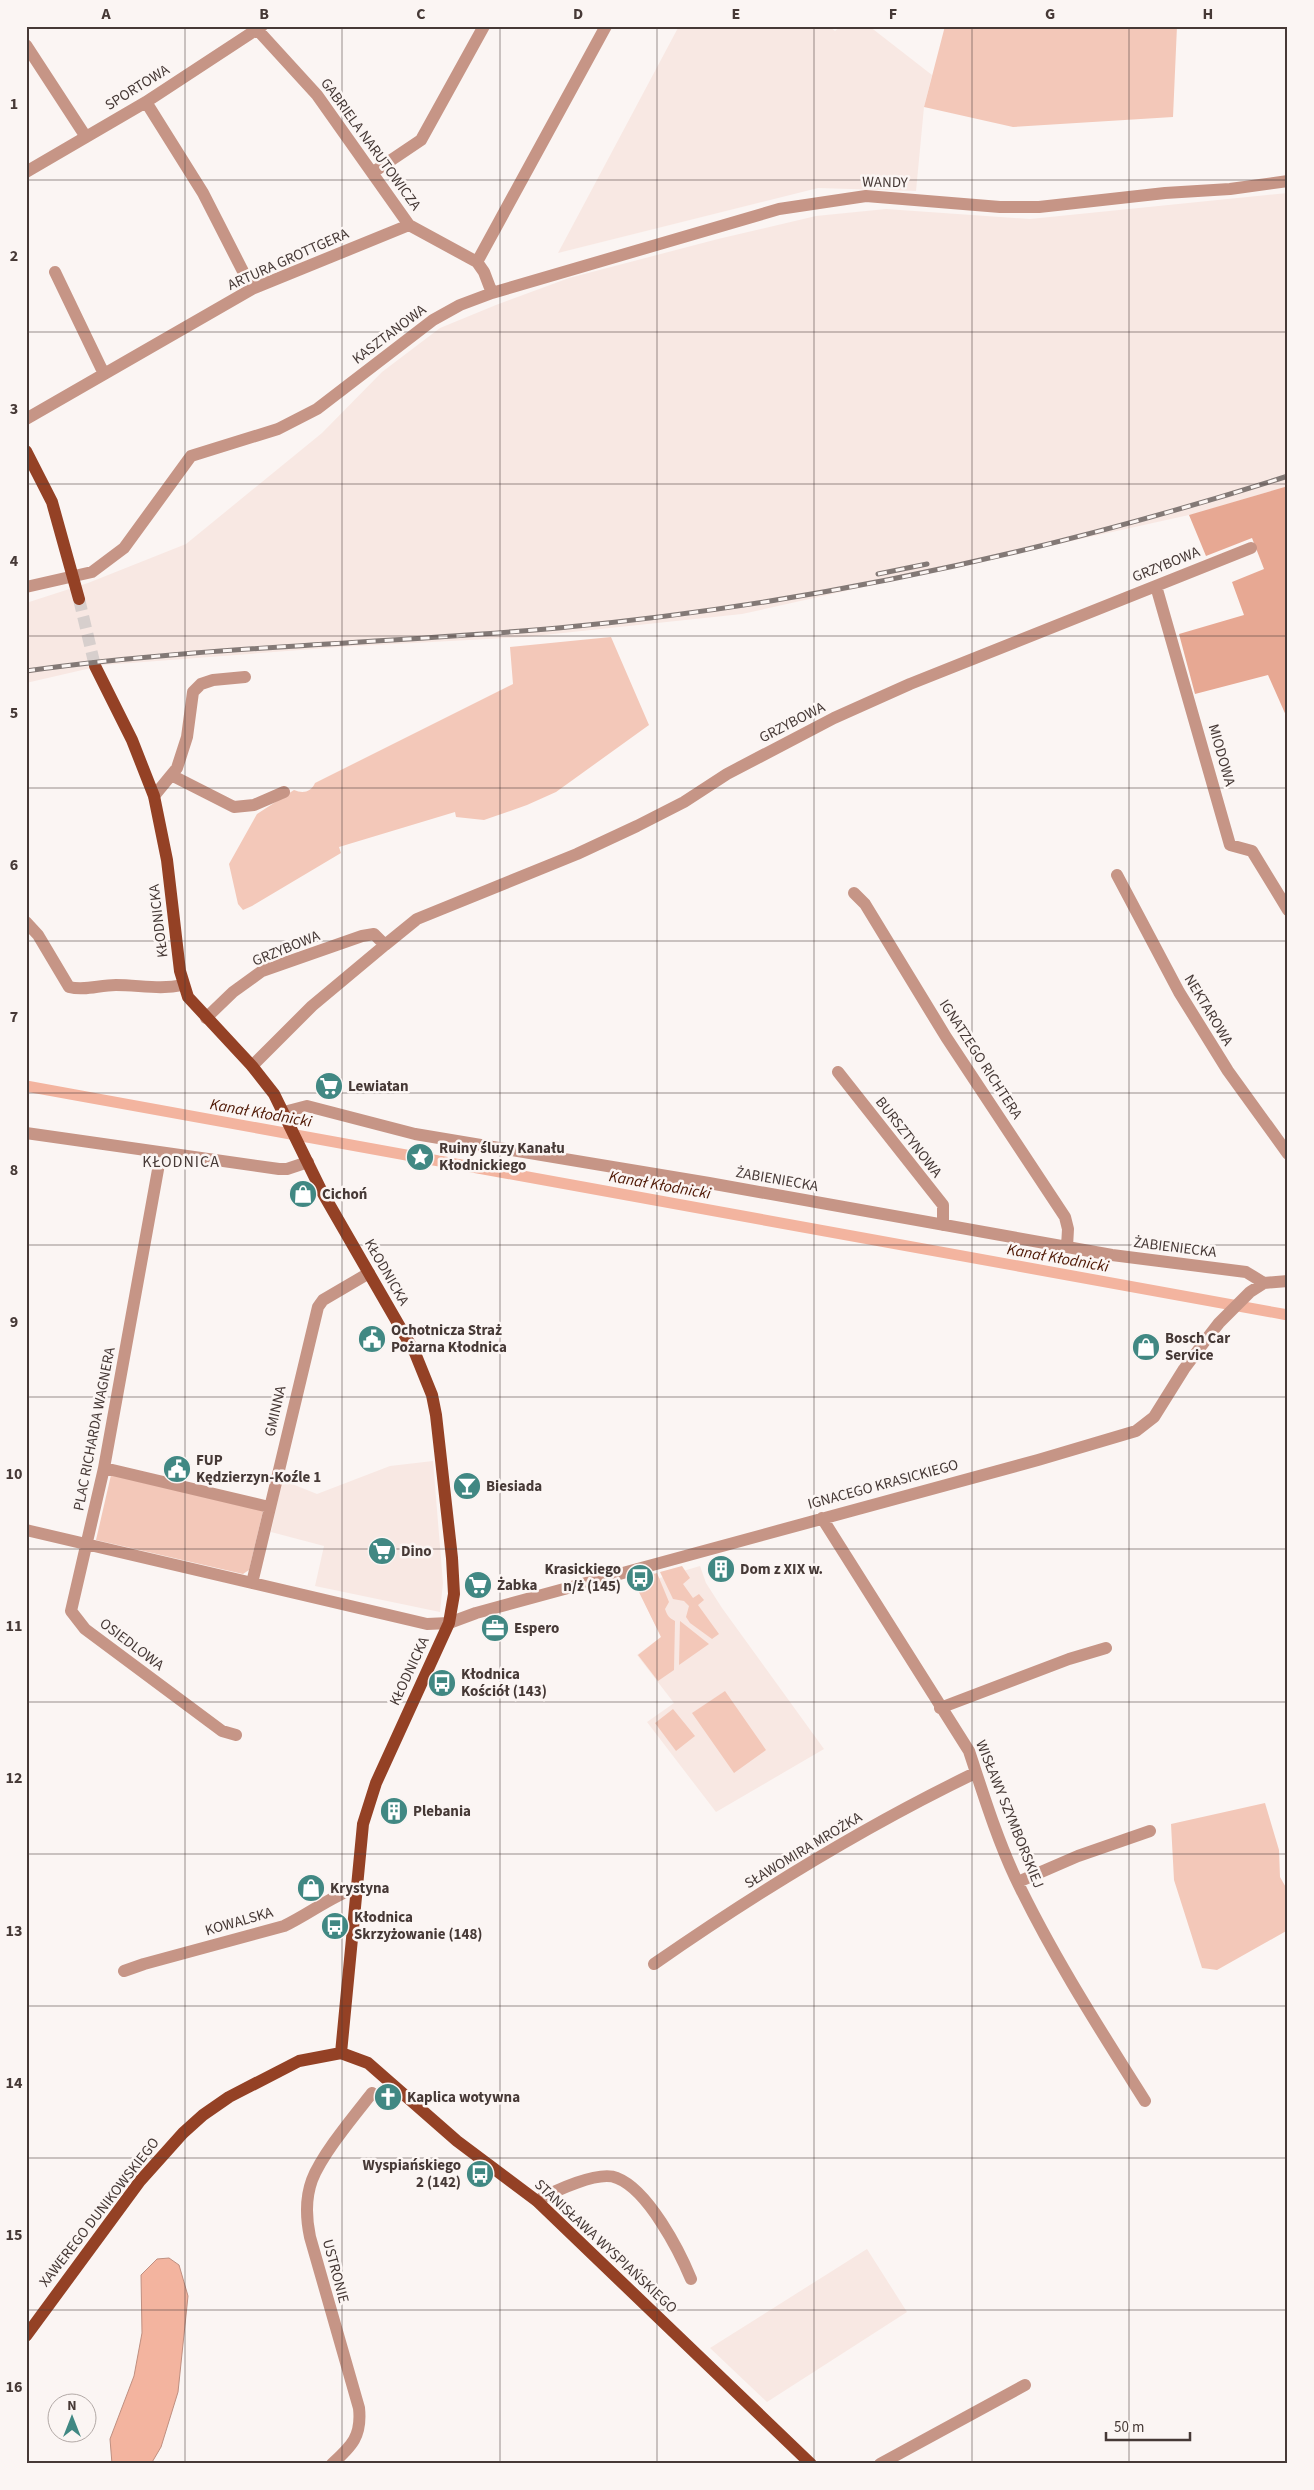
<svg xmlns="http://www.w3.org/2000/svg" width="1314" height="2490" font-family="'Source Sans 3',sans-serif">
<rect width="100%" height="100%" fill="#fbf5f3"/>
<!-- built -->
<path fill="#f8e8e3" d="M679,26H829L835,31L841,26H869L932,75L924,107L916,191L818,188L558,253Z
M1288,193V486L1198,513L742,614L525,637L340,647L104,665L26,683V603L88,583L186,544L322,433L382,372L440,328L496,305L569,278L718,239L816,216L886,209L1030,219Z
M433,1461L443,1583L440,1612L315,1586L324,1546L271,1532L282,1480L317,1494L390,1466Z
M700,1566L706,1583L722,1608L824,1749L716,1812L647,1722L674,1703L637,1655L661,1637L636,1585Z
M867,2249L907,2312L767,2402L710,2348Z"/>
<!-- green -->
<path fill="#f3c8b9" d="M945,26H1177L1173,117L1013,127L924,107Z
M611,637L649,725L556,792L527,805L484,820L456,817L455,812L339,847L341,853L252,906L243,910L238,904L229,864L257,814L294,790C303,794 311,792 315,783L513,684L510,647Z
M111,1475L263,1511L249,1570L243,1574L96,1540Z
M682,1566L690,1578L683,1584L693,1598L699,1594L704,1600L698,1605L719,1634L712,1639L690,1623L686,1617L689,1606L684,1601L673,1599L660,1572Z
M657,1573L669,1602L665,1609C667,1615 669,1618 675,1621L674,1670L658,1681L638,1655L661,1637L633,1580Z
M680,1621L709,1644L679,1665Z
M725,1691L766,1750L734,1773L692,1713Z
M673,1709L695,1736L676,1751L655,1723Z
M1265,1803L1279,1850L1280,1877L1288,1891V1930L1217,1970L1202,1968L1174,1880L1171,1824Z"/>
<!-- forest -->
<path fill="#e7a893" d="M1288,486V720L1268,675L1195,694L1179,634L1244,615L1232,582L1264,569L1252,538L1206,556L1189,515Z"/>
<!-- water -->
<path fill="#f3b49f" stroke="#bf8f80" d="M169,2258L179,2265L188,2296L178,2392L161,2447L151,2464H112L110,2439L134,2376L142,2333L141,2275L157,2259Z"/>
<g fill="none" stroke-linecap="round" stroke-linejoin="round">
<!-- canal -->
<path stroke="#f3b49f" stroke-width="11" d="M26,1086L1288,1315"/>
<!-- major-tunnel -->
<path stroke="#d7cfcd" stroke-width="12" stroke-dasharray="12 6" stroke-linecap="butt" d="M79,599L95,666"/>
<!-- minor -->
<path stroke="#c69586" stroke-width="12" d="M254,26L317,95L409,225L477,262L484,272L492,293
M26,45L86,137
M146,102L203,193L252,289
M26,172L146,102L262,26
M372,173L421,140L484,26
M477,262L606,26
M55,272L104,374
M26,419L252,289L409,225
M1156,586L1230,845L1252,851L1288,910
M26,587L92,572L124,548L191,456L278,429L317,409L433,320L460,305L492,293L779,209L866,196L1000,207H1039L1165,193L1230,189L1288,181
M173,776L234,807L254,805L284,792
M154,796L177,768L187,737L193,692L201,684L213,680L245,677
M1117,875L1179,992L1228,1071L1288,1154
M854,893L865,904L946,1037L1065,1217L1068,1229L1067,1247
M26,922L38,935L69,987C85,991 99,985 116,985C139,985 160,990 183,985
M206,1018L233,992L262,971L362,936L374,934L385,945L417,919L577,854L637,826L684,802L727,774L834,718L910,684L1251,548
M252,1066L312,1006L385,945
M838,1072L943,1205V1225
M284,1112L307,1106L415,1134L709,1183L1112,1255L1246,1272L1264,1283
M26,1133L279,1169H287L308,1162
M161,1153L104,1468L71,1611L85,1629L222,1731L236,1735
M104,1468L269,1507
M822,1518L969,1751C983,1793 996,1836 1015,1877C1052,1955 1099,2028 1145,2101
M26,1530L427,1624L449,1623L476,1613L1038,1460L1136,1431L1154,1417L1184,1369L1205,1341L1219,1323L1250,1292L1264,1283L1288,1281
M252,1583L318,1307L323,1300L369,1273
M940,1708L1069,1659L1106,1648
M1018,1882L1078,1856L1150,1831
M654,1964C756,1893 863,1827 975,1773
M124,1971L144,1964L284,1926C309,1914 330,1897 357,1887
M537,2201C554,2191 599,2170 617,2178C648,2190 679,2250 691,2279
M332,2464C352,2446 362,2436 359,2408L310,2237C306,2218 305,2199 312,2180C322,2154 354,2116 372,2093
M880,2464L1025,2385"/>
<!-- major -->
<path stroke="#944125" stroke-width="12" d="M26,451L52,502L79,599
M95,666L132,740L154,796L167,860L180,971L188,997L252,1066L274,1094L321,1190L415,1353L432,1395L436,1415L452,1558L454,1594L449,1623L376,1783L363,1824L341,2053
M26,2336L140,2181L183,2133L203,2115L229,2097L299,2061L341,2053L368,2063L457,2141L537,2201L811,2464"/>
<defs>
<path id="rail" d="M878,574L927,564
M26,671C203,646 381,644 558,628C807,605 1050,552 1288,476"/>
</defs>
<!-- rail casing -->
<use href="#rail" stroke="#837976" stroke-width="5"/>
<!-- rail -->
<use href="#rail" stroke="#fbf5f3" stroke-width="3" stroke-dasharray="9" stroke-linecap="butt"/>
</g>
<!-- grid -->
<path fill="none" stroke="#463936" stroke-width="1" stroke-opacity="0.55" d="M185,26V2464M342,26V2464M500,26V2464M657,26V2464M814,26V2464M972,26V2464M1129,26V2464M26,180H1288M26,332H1288M26,484H1288M26,636H1288M26,788H1288M26,941H1288M26,1093H1288M26,1245H1288M26,1397H1288M26,1549H1288M26,1702H1288M26,1854H1288M26,2006H1288M26,2158H1288M26,2310H1288"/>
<!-- icons -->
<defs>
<symbol id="supermarket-disc" viewBox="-11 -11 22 22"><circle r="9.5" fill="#418883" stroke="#fbf5f3"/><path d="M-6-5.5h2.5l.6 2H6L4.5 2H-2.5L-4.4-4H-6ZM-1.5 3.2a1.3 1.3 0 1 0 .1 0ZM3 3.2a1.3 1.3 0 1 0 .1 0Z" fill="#fff"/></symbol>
<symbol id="sight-disc" viewBox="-11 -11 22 22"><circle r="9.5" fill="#418883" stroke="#fbf5f3"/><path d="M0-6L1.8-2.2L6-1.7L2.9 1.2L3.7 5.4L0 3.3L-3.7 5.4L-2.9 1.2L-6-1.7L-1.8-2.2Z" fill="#fff"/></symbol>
<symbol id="shop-disc" viewBox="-11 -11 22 22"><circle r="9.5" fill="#418883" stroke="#fbf5f3"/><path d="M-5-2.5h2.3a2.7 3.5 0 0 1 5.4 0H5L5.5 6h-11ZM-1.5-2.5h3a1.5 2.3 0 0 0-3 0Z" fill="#fff"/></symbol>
<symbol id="civic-disc" viewBox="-11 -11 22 22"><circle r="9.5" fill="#418883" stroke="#fbf5f3"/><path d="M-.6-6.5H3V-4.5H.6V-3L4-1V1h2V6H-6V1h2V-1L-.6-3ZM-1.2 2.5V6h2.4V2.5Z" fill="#fff"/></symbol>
<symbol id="bar-disc" viewBox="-11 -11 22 22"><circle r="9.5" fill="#418883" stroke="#fbf5f3"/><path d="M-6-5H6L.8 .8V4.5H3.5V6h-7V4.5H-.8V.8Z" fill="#fff"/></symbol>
<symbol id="building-disc" viewBox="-11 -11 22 22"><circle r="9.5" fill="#418883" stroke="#fbf5f3"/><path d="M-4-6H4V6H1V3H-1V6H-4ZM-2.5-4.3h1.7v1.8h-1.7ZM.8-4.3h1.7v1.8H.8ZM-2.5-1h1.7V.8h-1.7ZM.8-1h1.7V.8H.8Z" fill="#fff"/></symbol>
<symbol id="bus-disc" viewBox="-11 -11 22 22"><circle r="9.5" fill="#418883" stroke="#fbf5f3"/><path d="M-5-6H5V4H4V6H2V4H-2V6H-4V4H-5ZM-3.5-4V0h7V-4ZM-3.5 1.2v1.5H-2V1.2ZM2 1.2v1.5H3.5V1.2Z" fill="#fff"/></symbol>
<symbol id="office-disc" viewBox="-11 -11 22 22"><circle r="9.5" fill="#418883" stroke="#fbf5f3"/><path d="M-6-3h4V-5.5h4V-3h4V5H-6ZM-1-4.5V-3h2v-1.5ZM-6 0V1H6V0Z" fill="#fff"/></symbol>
<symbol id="church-disc" viewBox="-11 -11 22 22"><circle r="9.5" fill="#418883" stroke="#fbf5f3"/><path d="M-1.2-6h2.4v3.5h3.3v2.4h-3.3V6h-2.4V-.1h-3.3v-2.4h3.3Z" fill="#fff"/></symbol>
</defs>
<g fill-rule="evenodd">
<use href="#supermarket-disc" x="313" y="1070" width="32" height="32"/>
<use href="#sight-disc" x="404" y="1141" width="32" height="32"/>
<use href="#shop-disc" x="287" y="1178" width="32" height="32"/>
<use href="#civic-disc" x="356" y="1323" width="32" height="32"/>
<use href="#shop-disc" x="1130" y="1331" width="32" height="32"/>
<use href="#civic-disc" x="161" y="1453" width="32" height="32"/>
<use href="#bar-disc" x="451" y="1470" width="32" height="32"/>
<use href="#supermarket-disc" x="366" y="1535" width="32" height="32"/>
<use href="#building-disc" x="705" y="1553" width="32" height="32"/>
<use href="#bus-disc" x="624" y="1562" width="32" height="32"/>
<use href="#supermarket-disc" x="462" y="1569" width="32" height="32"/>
<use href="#office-disc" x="479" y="1612" width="32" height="32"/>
<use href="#bus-disc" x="426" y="1667" width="32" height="32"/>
<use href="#building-disc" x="378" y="1795" width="32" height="32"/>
<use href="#shop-disc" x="295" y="1872" width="32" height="32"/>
<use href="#bus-disc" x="319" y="1910" width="32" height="32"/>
<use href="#church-disc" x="372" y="2081" width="32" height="32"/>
<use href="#bus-disc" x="464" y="2158" width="32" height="32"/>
</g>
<g text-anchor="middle" stroke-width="5" stroke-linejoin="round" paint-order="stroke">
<!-- street labels -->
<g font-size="15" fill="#463936" stroke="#fbf5f3">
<text transform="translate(137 87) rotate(-32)" y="5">SPORTOWA</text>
<text transform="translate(371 144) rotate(54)" y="5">GABRIELA NARUTOWICZA</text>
<text transform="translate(885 182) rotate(1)" y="5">WANDY</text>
<text transform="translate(288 259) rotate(-24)" y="5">ARTURA GROTTGERA</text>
<text transform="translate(389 334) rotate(-37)" y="5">KASZTANOWA</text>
<text transform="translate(1166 564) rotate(-22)" y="5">GRZYBOWA</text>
<text transform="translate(792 722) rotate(-27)" y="5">GRZYBOWA</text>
<text transform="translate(1222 755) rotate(74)" y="5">MIODOWA</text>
<text transform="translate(158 921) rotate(-97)" y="5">KŁODNICKA</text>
<text transform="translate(286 948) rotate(-22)" y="5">GRZYBOWA</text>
<text transform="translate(1209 1010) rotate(59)" y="5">NEKTAROWA</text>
<text transform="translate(981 1059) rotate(57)" y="5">IGNATZEGO RICHTERA</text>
<text transform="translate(909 1137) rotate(52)" y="5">BURSZTYNOWA</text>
<text transform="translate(777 1179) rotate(10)" y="5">ŻABIENIECKA</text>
<text transform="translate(1175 1247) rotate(7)" y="5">ŻABIENIECKA</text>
<text transform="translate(387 1272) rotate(60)" y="5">KŁODNICKA</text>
<text transform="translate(275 1411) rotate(-77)" y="5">GMINNA</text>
<text transform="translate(94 1429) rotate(-79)" y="5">PLAC RICHARDA WAGNERA</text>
<text transform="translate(883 1484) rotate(-15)" y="5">IGNACEGO KRASICKIEGO</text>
<text transform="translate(132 1644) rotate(37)" y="5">OSIEDLOWA</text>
<text transform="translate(409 1671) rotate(-65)" y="5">KŁODNICKA</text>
<text transform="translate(1010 1814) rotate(68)" y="5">WISŁAWY SZYMBORSKIEJ</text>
<text transform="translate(803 1850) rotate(-31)" y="5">SŁAWOMIRA MROŻKA</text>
<text transform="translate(239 1921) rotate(-16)" y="5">KOWALSKA</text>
<text transform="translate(99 2212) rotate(-52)" y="5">XAWEREGO DUNIKOWSKIEGO</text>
<text transform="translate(606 2246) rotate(43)" y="5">STANISŁAWA WYSPIAŃSKIEGO</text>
<text transform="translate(336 2271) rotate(75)" y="5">USTRONIE</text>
</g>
<!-- poi labels -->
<g font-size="15" font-weight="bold" fill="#463936" stroke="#fbf5f3" text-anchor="start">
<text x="348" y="1091">Lewiatan</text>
<text x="439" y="1153">Ruiny śluzy Kanału<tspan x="439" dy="17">Kłodnickiego</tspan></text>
<text x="322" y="1199">Cichoń</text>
<text x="391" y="1335">Ochotnicza Straż<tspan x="391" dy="17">Pożarna Kłodnica</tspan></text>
<text x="1165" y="1343">Bosch Car<tspan x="1165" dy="17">Service</tspan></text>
<text x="196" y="1465">FUP<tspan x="196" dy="17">Kędzierzyn-Koźle 1</tspan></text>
<text x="486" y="1491">Biesiada</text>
<text x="401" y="1556">Dino</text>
<text x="621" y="1574" text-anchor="end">Krasickiego<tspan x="621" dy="17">n/ż (145)</tspan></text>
<text x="740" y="1574">Dom z XIX w.</text>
<text x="497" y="1590">Żabka</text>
<text x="514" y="1633">Espero</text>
<text x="461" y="1679">Kłodnica<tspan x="461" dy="17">Kościół (143)</tspan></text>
<text x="413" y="1816">Plebania</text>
<text x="330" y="1893">Krystyna</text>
<text x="354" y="1922">Kłodnica<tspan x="354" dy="17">Skrzyżowanie (148)</tspan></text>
<text x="407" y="2102">Kaplica wotywna</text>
<text x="461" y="2170" text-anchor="end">Wyspiańskiego<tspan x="461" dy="17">2 (142)</tspan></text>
</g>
<!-- water labels -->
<g font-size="16" font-style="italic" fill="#4e1703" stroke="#fbf5f3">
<text transform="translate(261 1112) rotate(10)" y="6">Kanał Kłodnicki</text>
<text transform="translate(660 1184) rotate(10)" y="6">Kanał Kłodnicki</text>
<text transform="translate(1058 1257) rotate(10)" y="6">Kanał Kłodnicki</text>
</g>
<!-- neighbourhood labels -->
<g font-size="16" letter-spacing="1" fill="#463936" stroke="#fbf5f3">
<text x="181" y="1167">KŁODNICA</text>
</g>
</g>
<!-- border -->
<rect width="1314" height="2490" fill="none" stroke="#fbf5f3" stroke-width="55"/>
<!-- north arrow -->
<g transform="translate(72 2418)"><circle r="24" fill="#fbf5f3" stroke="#b3aaa7"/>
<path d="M0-4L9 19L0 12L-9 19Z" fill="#418883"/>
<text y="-8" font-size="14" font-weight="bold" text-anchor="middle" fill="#463936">N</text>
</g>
<!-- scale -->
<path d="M1106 2432v8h84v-8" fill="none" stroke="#463936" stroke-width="2.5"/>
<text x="1114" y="2432" font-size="15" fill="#463936" stroke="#fbf5f3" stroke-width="4" paint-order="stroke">50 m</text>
<rect x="28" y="28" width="1258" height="2434" fill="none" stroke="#463936" stroke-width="2"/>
<g font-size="16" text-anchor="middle" font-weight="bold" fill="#463936">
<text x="106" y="19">A</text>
<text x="264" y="19">B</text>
<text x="421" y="19">C</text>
<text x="578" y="19">D</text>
<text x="736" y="19">E</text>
<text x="893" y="19">F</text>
<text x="1050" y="19">G</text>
<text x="1208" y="19">H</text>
<text x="14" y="109">1</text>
<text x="14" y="261">2</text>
<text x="14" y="414">3</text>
<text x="14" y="566">4</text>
<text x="14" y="718">5</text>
<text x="14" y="870">6</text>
<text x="14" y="1022">7</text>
<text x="14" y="1175">8</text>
<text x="14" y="1327">9</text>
<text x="14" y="1479">10</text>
<text x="14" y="1631">11</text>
<text x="14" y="1783">12</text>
<text x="14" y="1936">13</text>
<text x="14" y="2088">14</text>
<text x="14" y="2240">15</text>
<text x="14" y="2392">16</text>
</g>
</svg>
